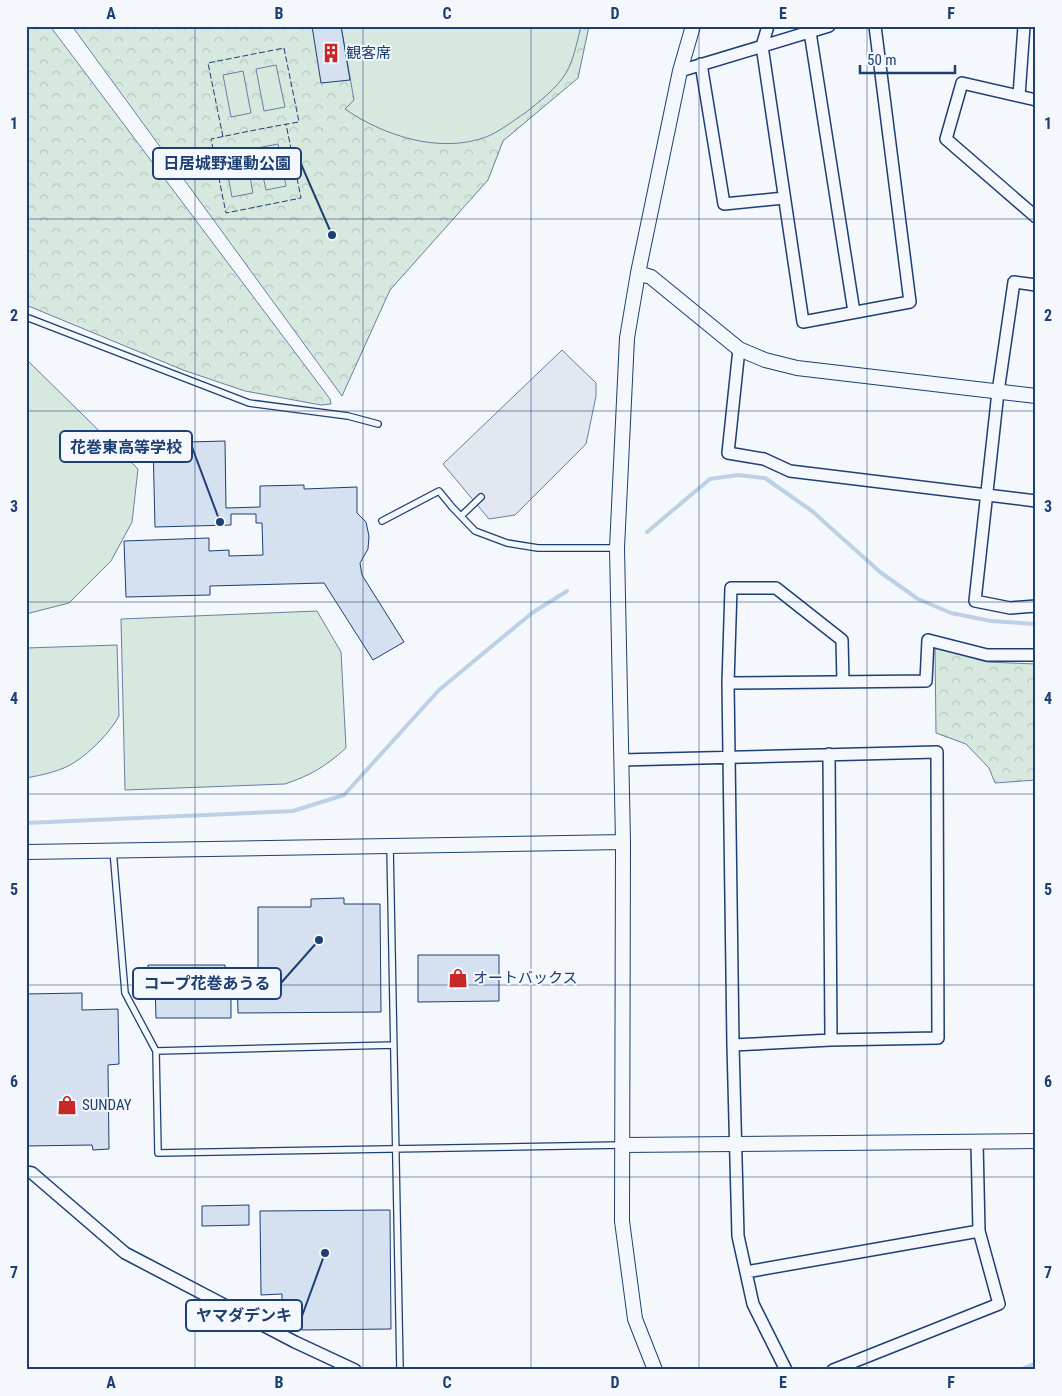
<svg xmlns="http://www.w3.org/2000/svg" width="1062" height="1396" font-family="'Roboto Condensed','Noto Sans JP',sans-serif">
<defs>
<pattern id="park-crowns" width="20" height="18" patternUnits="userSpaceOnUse" patternTransform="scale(1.25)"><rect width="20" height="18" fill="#d7e8df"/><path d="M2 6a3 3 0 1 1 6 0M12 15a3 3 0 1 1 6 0" fill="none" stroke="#b8c8c3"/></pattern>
</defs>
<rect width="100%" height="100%" fill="#f4f7fb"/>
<!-- park -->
<path fill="url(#park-crowns)" stroke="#687fa3" d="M26,26H50L330,399L331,404L321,405L245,391L183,370L26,305Z
M72,26H589L578,78L503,141L488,180L390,290L342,396Z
M935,647L987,662L1036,664V780L995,783L989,768L966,744L936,733Z"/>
<!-- garden -->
<path fill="#d7e8df" stroke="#687fa3" d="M341,26H581C577,42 574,59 566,73C556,89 539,102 525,113C513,121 499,132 486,137C440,154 384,136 345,109L354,100Z
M276,65L285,107L264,111L256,69Z
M243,71L251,113L231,117L223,75Z
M278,144L286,186L266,190L257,148Z
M245,151L253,193L232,197L224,155Z
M26,359L138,469L132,522L111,561L69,603L26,614Z
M317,611L341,652L346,748C325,767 311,775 285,784L125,790L121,619Z
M117,645L119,716C111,731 91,752 75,762C62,771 42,775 26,778V648Z"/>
<!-- parking -->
<path fill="#e3e8f0" stroke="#687fa3" d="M562,350L596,383V396L586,444L515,515L489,519L443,464Z"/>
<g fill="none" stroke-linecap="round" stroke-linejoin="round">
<!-- stream -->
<path stroke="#bed0e5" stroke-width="4" d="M647,532L710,479L738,475L765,478L812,511L880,572L918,599L951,613L991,621L1036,624
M26,823L293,811L344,795L439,690L532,613L567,591
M1020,1370L1036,1363"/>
</g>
<!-- building -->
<path fill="#d5e0f0" stroke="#1d3f73" d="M312,26H341L350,80L321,83Z
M225,441L226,508L260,507V486L304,485V489L357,487V513L366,522L369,536L368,549L360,563L362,575L404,642L373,660L324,583L210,586V595L126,597L124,541L209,538V551L229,550V556L263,555L262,523H256V514H231V525L155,527L153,443Z
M344,898V904H380L381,1012L238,1013L237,973H258V907H311V899Z
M418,955H499V1001L418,1002Z
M148,965H225L226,992H231V1018H156L155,983H149Z
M82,993V1010L118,1009L119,1064L108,1065L109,1149L93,1150L92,1145L26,1146V994Z
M249,1205V1225L202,1226V1206Z
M390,1210L391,1329L302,1330V1314H282V1294L261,1295L260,1211Z"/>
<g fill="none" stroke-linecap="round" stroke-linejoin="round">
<defs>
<path id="service" d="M26,317L249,403L348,416L378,424
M461,516L481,497
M382,521L439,491L452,507L475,531L507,543L538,548H617
M390,846L400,1370
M113,850L125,993L156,1051L394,1045
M156,1051L158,1153L623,1145"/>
<path id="minor" d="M768,26L762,46L803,322L910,302L875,26
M810,32L854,312
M701,64L724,204L784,198
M680,71L829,26
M1019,96L1024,26
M1036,100L962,83L946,139L1036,217
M1036,285L1014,282L998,392L975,601L1010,608L1036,606
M739,349L728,453L764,459L790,471L1036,501
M728,683L731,588H776L842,640L843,682
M829,754L831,1040
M621,760L937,752L938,1038L831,1040L733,1045
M977,1142L979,1231
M26,1172L32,1173L125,1253L295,1342L355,1370
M746,1272L979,1231L999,1304L833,1370
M786,1370L753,1304L738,1236L733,1045L728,683L926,681L928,640L987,655H1036"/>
<path id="tertiary" d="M638,273L651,277L739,349L765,360L797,368L1036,396
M26,852L623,842
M623,1145L1036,1141
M655,1370L635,1319L622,1221L623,842L617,548L627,338L638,273L680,71L693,26"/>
</defs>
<!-- service casing -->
<use href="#service" stroke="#1d3f73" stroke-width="8"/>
<!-- minor casing -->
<use href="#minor" stroke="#1d3f73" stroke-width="14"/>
<!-- tertiary casing -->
<use href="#tertiary" stroke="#1d3f73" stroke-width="16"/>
<!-- service -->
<use href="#service" stroke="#f4f7fb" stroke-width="5.5"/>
<!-- minor -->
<use href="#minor" stroke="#f4f7fb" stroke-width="11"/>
<!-- tertiary -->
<use href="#tertiary" stroke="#f4f7fb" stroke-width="14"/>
<!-- fence -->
<path stroke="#1d3f73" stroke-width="1" stroke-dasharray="6 2.5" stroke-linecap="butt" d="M223,137L208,63L284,48L299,122C269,127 240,133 211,139L226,213L301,198L286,124"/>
</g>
<!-- grid -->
<path fill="none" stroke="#1d3f73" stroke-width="1" stroke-opacity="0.55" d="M195,26V1370M363,26V1370M531,26V1370M699,26V1370M867,26V1370M26,219H1036M26,411H1036M26,602H1036M26,794H1036M26,985H1036M26,1177H1036"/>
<!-- icons -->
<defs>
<symbol id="building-bare" viewBox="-9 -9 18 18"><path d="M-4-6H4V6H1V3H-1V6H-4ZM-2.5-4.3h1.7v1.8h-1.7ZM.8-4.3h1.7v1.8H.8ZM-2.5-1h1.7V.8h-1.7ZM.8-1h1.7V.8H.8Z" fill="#c62828" stroke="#f4f7fb" stroke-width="2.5" paint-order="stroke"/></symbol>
<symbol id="shop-bare" viewBox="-9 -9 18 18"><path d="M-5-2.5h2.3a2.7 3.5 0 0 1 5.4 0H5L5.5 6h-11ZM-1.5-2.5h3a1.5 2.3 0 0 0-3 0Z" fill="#c62828" stroke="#f4f7fb" stroke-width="2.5" paint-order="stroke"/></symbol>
</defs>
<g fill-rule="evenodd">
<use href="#building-bare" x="317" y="39" width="28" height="28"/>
<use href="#shop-bare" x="444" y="964" width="28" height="28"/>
<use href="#shop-bare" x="53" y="1091" width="28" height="28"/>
</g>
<g text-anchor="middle" stroke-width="4" stroke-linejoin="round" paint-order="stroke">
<!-- poi labels -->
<g font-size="15" fill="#1d3f73" stroke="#f4f7fb" text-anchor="start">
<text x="346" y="58">観客席</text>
<text x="473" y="983">オートバックス</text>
<text x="82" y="1110">SUNDAY</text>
</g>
</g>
<!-- callouts -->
<path fill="none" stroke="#1d3f73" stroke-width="2" d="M332 235L301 164M220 522L192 447M319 940L281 983M325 1253L302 1316"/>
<g fill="#1d3f73" stroke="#f4f7fb" stroke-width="2">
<circle cx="332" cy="235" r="5"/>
<circle cx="220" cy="522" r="5"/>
<circle cx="319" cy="940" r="5"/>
<circle cx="325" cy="1253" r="5"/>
</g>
<g fill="#f4f7fb" stroke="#1d3f73" stroke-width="2">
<rect x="153" y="148" width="148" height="31" rx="5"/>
<rect x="60" y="431" width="132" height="31" rx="5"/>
<rect x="133" y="968" width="148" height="31" rx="5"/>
<rect x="186" y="1300" width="116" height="31" rx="5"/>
</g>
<g font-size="16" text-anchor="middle" font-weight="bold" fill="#1d3f73">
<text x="227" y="169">日居城野運動公園</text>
<text x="126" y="453">花巻東高等学校</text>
<text x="207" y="989">コープ花巻あうる</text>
<text x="244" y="1321">ヤマダデンキ</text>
</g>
<!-- border -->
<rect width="1062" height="1396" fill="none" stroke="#f4f7fb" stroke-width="55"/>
<!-- scale -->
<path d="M860 65v8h95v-8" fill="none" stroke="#1d3f73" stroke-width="2.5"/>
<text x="867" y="65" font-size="15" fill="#1d3f73" stroke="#f4f7fb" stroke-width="4" paint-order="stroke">50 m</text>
<rect x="28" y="28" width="1006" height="1340" fill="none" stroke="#1d3f73" stroke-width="2"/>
<g font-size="16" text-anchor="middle" font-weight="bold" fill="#1d3f73">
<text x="111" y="19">A</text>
<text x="279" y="19">B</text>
<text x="447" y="19">C</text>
<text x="615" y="19">D</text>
<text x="783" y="19">E</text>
<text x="951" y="19">F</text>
<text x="14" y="129">1</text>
<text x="1048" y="129">1</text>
<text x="14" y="321">2</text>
<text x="1048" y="321">2</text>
<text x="14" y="512">3</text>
<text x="1048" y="512">3</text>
<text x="14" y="704">4</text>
<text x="1048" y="704">4</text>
<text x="14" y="895">5</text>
<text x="1048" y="895">5</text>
<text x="14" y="1087">6</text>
<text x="1048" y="1087">6</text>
<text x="14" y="1278">7</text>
<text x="1048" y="1278">7</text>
<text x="111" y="1388">A</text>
<text x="279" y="1388">B</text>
<text x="447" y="1388">C</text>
<text x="615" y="1388">D</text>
<text x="783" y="1388">E</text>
<text x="951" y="1388">F</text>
</g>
</svg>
